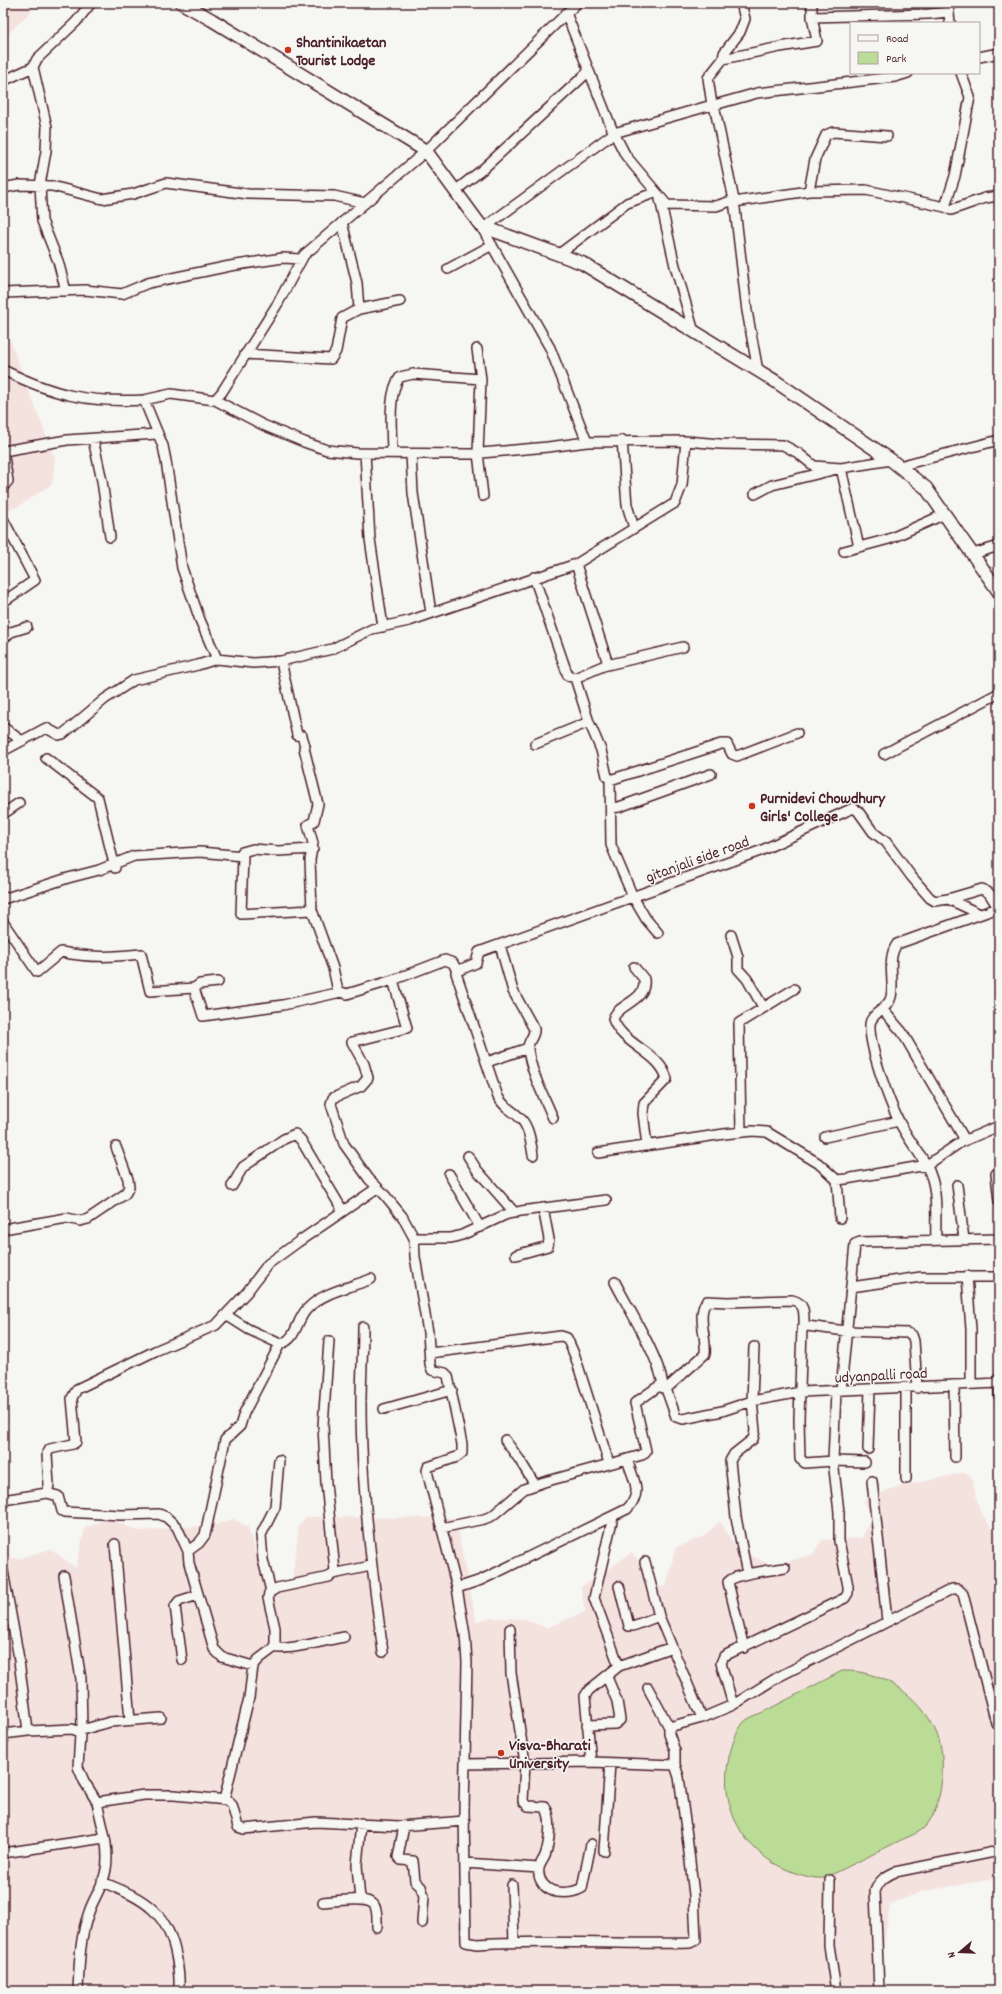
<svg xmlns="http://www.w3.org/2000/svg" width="1002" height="1994" font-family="Dekko,sans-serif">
<rect width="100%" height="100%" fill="#f6f6f2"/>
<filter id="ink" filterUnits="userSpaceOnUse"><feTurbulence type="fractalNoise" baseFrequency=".025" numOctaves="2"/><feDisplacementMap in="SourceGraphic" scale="8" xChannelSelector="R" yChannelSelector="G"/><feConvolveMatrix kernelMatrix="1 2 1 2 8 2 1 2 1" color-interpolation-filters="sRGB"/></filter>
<g filter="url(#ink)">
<!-- built -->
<path fill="#f4e2df" d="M3,3H39L3,39Z
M3,322L55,459L52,484L19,506L3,512Z
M963,1473L971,1476L980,1512L999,1538V1878L924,1891L890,1904L877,1991H3V1556L18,1559L50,1549L76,1568L85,1528L109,1518L138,1531L215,1525L233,1519L248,1527L263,1577L279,1585L292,1580L299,1526L306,1517L455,1518L476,1621L493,1618L525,1619L546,1628L585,1612L581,1587L608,1570L632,1552L657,1586L666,1587L676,1547L703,1537L720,1521L737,1550L772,1565L812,1555L822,1540L862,1538L870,1520L864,1500L893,1488Z"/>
<!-- green -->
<path fill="#badc96" stroke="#827e60" d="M842,1671C885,1669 929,1702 940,1743C943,1757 943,1771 941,1786C939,1800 935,1816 925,1827C919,1833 908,1837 901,1840C875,1853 850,1866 825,1878C813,1879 801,1875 790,1871C743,1853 718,1806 729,1757C732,1745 736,1732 743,1723C748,1717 760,1714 767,1710C792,1697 817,1684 842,1671Z"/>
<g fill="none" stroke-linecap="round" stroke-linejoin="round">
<defs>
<path id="minor" d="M948,3L950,23
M566,13L612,129L626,156L667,205L716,206L734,200L714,105L757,93L895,77L908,73
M812,17L929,14L948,12
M979,57L999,53
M723,59L780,47L817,41L812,17V3
M33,67L47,127L46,151L40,185L42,221L58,261L66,291
M3,81L33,67L37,59L76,22L91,3
M3,188L19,185L52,186L102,199L133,194L166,183L248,194L334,196L365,203
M455,191L483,169L589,71
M809,191L815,159L826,135L833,132L887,136
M660,199L675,266L694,332
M734,200L747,311L758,371
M734,202L809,191L866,190L945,207L951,210L985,198L999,196
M945,207L955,176L970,97L961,73
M342,222L357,283L359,309
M481,226L550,348L587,442
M485,227L614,133L712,105L708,78L723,59L724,53L740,32L745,19L741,3
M559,254L627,203L654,193
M448,269L492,245
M3,293L85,290L122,294L148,283L230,266L283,258L301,259
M477,349L481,379L478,453L483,496
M245,354L331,359L336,351L342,318L359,309L400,301
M3,370C54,395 87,403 144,400
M215,400L263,425L304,442L327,450L357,453L470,454L548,447L587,442L686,441L720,444L783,445L798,453L814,466L841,468L891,460
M93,439L102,481L110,537
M622,440L627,505L634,528
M3,451L67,440L157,434
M3,451L8,481L3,487
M365,453L370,539L383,627
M392,453C392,434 387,393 400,377L413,374L481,379
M411,454L413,493L431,613
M899,466L999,440
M755,494L772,485L841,468L859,547
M3,519L35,580L3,602
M844,551L889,539L945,514
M973,554L999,546
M576,564L608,664
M534,577L568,676L575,678
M3,639L11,632L27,627
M281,661L332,649L372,629L409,621L576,564L675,503L682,485L686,441
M3,727L22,741
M535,744L589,722
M3,751L46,728L59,735L63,734L105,699L134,680L198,665L217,659
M884,754L999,693
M46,758L98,798L115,868
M610,780L721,744H727L732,754L737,756L797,733
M611,808L619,807L711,774
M3,814L19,803
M243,856L242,852L253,849L278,851L313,849
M3,899L68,878L99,870L134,856L200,852L243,856L241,914L312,910
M948,899L980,914
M3,922L37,972L61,952C90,958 112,957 141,954L150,991L194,988L203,1016L283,1005L341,992
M658,933L646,919L633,897L611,845L610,780L607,776L601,750L589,722L575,678L603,666L683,647
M731,935L738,957V969L747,979L763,1007
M500,945L513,991L534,1029C535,1037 527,1041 528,1049C531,1073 544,1096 553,1118
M634,967L644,979C647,1002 618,1003 613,1019C622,1045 660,1052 667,1079L644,1103L643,1113L647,1146
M457,971L456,973L498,1097C506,1110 512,1109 521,1119C529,1127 531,1143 533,1155
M393,980L445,960L453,963L457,971L476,963L479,952L760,851L853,808L858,811L873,832L886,842L911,876L930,898L935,901L948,899L982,889L989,893L999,909
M194,988L200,984L218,982
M883,1010L902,1032L965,1140
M487,1062L528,1048
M741,1132L739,1023L794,989
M825,1137L899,1121
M598,1153L724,1134L752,1131L767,1132L818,1163L837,1180L846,1179L927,1165L961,1142L999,1126
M468,1156L477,1170L515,1213
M999,1170L996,1174L999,1201
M449,1174L480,1227
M837,1180L840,1218
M957,1185L964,1239
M232,1186L243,1167L284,1139L295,1134L301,1140L343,1211
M3,1229L67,1218L80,1221L88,1219L125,1194L129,1187L128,1179L116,1147
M414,1238H451L462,1235L505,1215L521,1211L606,1200
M936,1240C935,1221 938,1198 932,1179C927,1161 914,1148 905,1132C892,1112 869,1048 870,1025C870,1013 888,1010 891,997C895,980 886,959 897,944L998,908
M516,1255L548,1246L549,1239L543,1208
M967,1276L971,1329V1384
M615,1282C628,1308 661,1360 663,1387
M851,1287L921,1277H999
M226,1315L248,1329L280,1344C297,1340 296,1320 307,1309C324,1291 350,1288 371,1279
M363,1327C363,1352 361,1378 361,1403C361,1487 372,1570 383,1652
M430,1353L561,1336L567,1338L575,1356L609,1463
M999,1378V1396
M954,1385L955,1457
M906,1388V1479
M666,1389L705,1354C707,1337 696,1314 707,1301L727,1302L792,1300C806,1303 804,1315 804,1327
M841,1390L855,1244L860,1242L999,1239
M384,1409L452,1390
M505,1440L519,1459L535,1485
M868,1449L870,1389
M865,1462L833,1461L805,1463L800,1459L799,1419L802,1328L807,1326L846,1331L907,1333L912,1335L914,1341L917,1388
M872,1481L887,1621
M47,1493L58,1496L62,1511L64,1512L121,1515L159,1514L166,1517L177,1527L188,1551L189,1563L214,1649L222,1657L253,1666
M3,1500L47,1493L49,1485L47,1454L50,1449L73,1444L76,1442L72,1398L77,1389L155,1351L216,1325L247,1292L268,1264L298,1242L377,1188
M613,1517L594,1598L619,1666L672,1647L702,1718
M441,1528L484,1519L492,1516L524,1489L544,1482L642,1455L646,1451L635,1403L659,1386L666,1389L676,1417L683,1419L722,1411L752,1401L801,1392L999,1383
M115,1544L130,1720
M188,1551L199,1543L205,1535L225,1440L240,1426L244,1413L280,1344
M645,1562L659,1616L672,1647
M3,1571L18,1653L28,1731L72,1729L78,1731L80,1735L78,1767L84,1781L97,1802
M333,1574L371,1566
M747,1574L736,1517L730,1461L734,1454L753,1439L755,1431L752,1401L754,1347
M64,1576L81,1679L82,1729
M619,1586L629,1626H633L659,1616
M457,1588L481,1580L627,1509C644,1492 633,1480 627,1459
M271,1591L263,1560L261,1535L275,1507L279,1460
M510,1629L511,1673L525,1763L523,1801L528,1806L545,1807C553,1818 549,1844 545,1856C543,1860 540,1864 539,1868C537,1881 546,1890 557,1892C565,1893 575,1892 582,1888L591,1844
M275,1647C284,1652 331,1639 344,1637
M744,1648L728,1582C735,1573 773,1570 785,1568
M182,1660L175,1606L179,1601L198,1595
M648,1688L669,1727
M733,1705L721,1663L724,1656L845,1598L848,1593V1586L839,1541V1512L833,1461L836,1391
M587,1725L615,1724L620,1720L617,1701L607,1677
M78,1731L110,1722L161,1718
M3,1734L28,1731
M591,1762L585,1696L589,1690L619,1666
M466,1764L591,1762L675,1765L679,1777L687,1836L694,1895L696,1940L690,1943C619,1945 548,1939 477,1944L466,1942L464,1811L467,1662L465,1635L457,1588L427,1471L428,1467L457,1457L462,1453V1444L448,1376L445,1373L432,1370L430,1364L428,1332L415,1257L414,1238L402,1216L384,1194L369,1179L344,1144L331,1104L333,1098L361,1086L368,1078L364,1064L352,1042L407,1028L393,980L347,994L338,991L333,968L312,910L310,860L313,843L308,825L314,821L318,804L304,748L305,746L302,736L297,735L281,661L253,663L217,659L200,620L182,568L166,461L163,446L144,400L171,394L215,400L222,392L278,303L304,255L426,151L577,3
M675,1765V1751L669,1734V1727L702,1718L733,1705L778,1677L952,1589H958L963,1594L996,1723L999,1722
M224,1800L249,1698L253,1666L259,1659L275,1647V1628L268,1598L269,1593L277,1588L329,1577L335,1571L326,1483L323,1426L329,1341
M404,1826L398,1857L401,1860L413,1861L415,1881L421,1887L424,1896L422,1923
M604,1851L610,1763
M3,1853L104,1838
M465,1863L539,1868
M830,1880L829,1945L836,1991
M102,1882C145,1899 169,1912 177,1960C178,1970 181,1982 178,1991
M512,1885L514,1942
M360,1900L357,1865L361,1823
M323,1902C334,1901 368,1896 374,1905C378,1910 377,1921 377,1927
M78,1991C79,1965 80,1936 89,1912C94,1897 104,1885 106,1869C110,1847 101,1823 97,1802L144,1795H174L227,1800L232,1805L238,1827L244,1829L316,1822L400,1826L465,1821
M879,1991L875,1891C879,1881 884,1877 895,1872L999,1851"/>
<path id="tertiary" d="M182,3L212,20L426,151L481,226L582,263L775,381L891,460L926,488L999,592"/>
</defs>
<!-- minor casing -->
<use href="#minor" stroke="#4a1f2b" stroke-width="12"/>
<!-- tertiary casing -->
<use href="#tertiary" stroke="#4a1f2b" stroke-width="15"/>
<!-- minor -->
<use href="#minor" stroke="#f6f6f2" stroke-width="9"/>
<!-- tertiary -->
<use href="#tertiary" stroke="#f6f6f2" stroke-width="12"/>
</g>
</g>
<!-- markers -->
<g fill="#c8321e" stroke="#f6f6f2" stroke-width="1.5">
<circle cx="288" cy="50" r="4"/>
<circle cx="752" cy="806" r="4"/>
<circle cx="501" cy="1753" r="4"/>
</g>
<g text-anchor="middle" stroke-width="3" stroke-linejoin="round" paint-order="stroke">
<!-- poi labels -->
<g font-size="16" font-weight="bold" fill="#4a1f2b" stroke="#f6f6f2" text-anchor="start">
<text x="296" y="47">Shantinikaetan<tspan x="296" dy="18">Tourist Lodge</tspan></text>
<text x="760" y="803">Purnidevi Chowdhury<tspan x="760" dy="18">Girls' College</tspan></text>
<text x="509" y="1750">Visva-Bharati<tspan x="509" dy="18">University</tspan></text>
</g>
<!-- street labels -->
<g font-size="16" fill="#4a1f2b" stroke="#f6f6f2">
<text transform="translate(697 858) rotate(-20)" y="6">gitanjali side road</text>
<text transform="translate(881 1374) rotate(-3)" y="6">udyanpalli road</text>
</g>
</g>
<!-- margin -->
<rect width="1002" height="1994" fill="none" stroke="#f6f6f2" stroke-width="16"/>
<rect x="8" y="8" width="986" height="1978" fill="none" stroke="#4a1f2b" stroke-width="1.5" filter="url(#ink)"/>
<!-- legend -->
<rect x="850" y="22" width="130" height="52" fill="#f6f6f2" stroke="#b1a0a2"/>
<rect x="858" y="35" width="20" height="6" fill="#f6f6f2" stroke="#b1a0a2"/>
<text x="886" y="42" font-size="12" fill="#4a1f2b">Road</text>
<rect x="858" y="52" width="20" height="12" fill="#badc96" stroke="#b1a0a2"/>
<text x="886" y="62" font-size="12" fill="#4a1f2b">Park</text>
<!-- north arrow -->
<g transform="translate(960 1952) rotate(251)" stroke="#f6f6f2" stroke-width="3" paint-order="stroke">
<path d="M0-3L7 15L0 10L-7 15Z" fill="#4a1f2b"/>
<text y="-6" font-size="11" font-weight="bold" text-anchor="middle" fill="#4a1f2b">N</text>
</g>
</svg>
